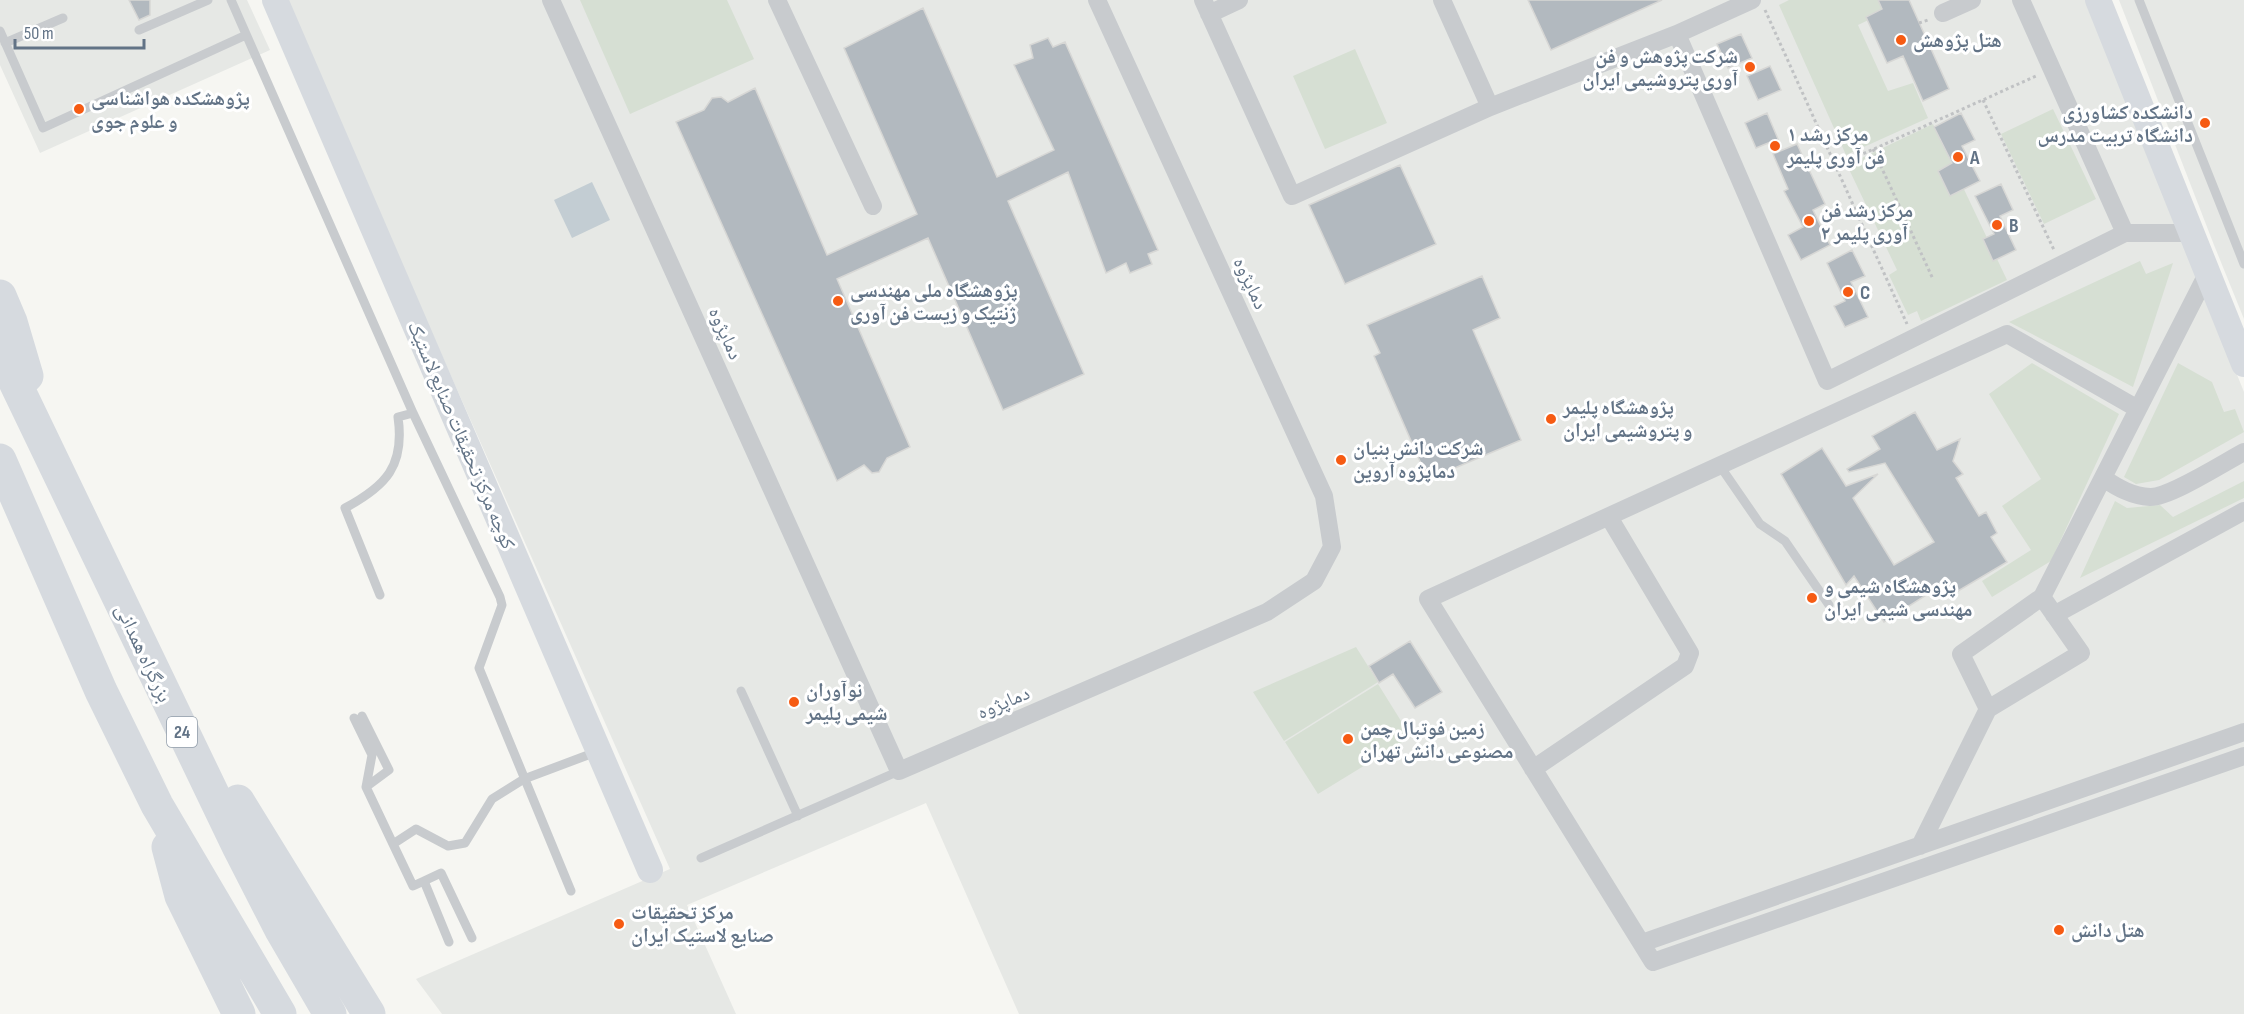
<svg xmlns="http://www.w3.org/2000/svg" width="2244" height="1014" font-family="'Sofia Sans Condensed','Noto Naskh Arabic',sans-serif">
<rect width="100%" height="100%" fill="#f6f6f2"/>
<!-- built -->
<path fill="#e6e8e5" d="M0,0H247L270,50L40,153L0,65Z
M284,0H2086L2244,392V1014H1019L926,803L687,905L736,1014H442L416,979L670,869Z
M2119,0H2244V319L2214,245Z"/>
<!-- green -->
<path fill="#d6dfd3" d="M580,0H727L754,59L630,114Z
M1789,0H1882L1887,11L1858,25L1888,91L1913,83L1928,118L1846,155L1779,5Z
M1355,49L1387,123L1325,149L1293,76Z
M2053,109L2096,199L2044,224L2001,134Z
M1933,124L2007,280L1921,321L1917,311L1908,315L1889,275L1897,270L1847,165Z
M2140,261L2146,274L2173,263L2133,387L2009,322Z
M2032,363L2119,414L2051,561L1992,597L1982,581L2031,550L2002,506L2041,479L1989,394Z
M2178,363L2212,382L2224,412L2235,409L2244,432L2159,480L2136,484L2124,477Z
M2244,481V498L2080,578L2115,501L2127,508L2160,505L2173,517Z
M1356,647L1378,682L1284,741L1253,692Z
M1378,684L1411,737L1318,794L1285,742Z"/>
<!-- water -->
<path fill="#c3cdd3" d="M592,182L610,220L572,238L554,200Z"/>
<!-- building -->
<path fill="#b2b9bf" stroke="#d7d7d5" stroke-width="1.5" d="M129,0H150V15L139,20Z
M1528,0H1662L1551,50Z
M1878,0H1909L1949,89L1923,101L1903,56L1887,63L1866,17L1882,9Z
M923,8L997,177L1054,150L1014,65L1033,58L1030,45L1048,38L1053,47L1065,42L1158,250L1148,254L1152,264L1130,273L1126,263L1106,273L1068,172L1008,201L1084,374L1003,410L928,238L837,279L910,447L887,458L879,472L872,473L864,465L837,481L676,122L704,110L712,98L721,97L728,102L755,88L827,255L917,214L844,48Z
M1741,34L1752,58L1728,68L1717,44Z
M1770,66L1781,90L1758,100L1747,76Z
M1767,113L1778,139L1756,148L1745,123Z
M1961,113L1975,140L1962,146L1980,181L1950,196L1938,171L1952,163L1934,127Z
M1797,144L1825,204L1813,210L1830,245L1801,260L1788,235L1803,227L1784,191L1788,189L1773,154Z
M1400,165L1436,244L1345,284L1309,205Z
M2001,184L2013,210L2000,216L2016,250L1993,261L1983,239L1994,234L1975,196Z
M1852,250L1865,276L1851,282L1868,317L1845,327L1834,306L1845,301L1827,263Z
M1482,276L1500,318L1473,330L1521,440L1424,481L1418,468L1422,466L1374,356L1380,353L1367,325Z
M1915,412L1937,450L1960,439L1953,461L1963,474L1956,478L1979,516L1986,512L1997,533L1991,537L2007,562L1953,594L1945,583L1884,622L1854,576L1846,585L1781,474L1822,448L1846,486L1878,474L1853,498L1894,565L1934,542L1885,463L1849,472L1847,469L1880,449L1872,436Z
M1410,641L1442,692L1415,708L1393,674L1379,683L1369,666Z"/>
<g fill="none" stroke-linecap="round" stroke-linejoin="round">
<!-- path -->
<path stroke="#c0c2c4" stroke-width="3" stroke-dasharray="3 3" stroke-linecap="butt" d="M1765,10L1907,324
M1919,23L1928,20
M1983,100L2054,250
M1873,149L1933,279
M1836,166L2036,76"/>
<!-- lane -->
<path stroke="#c8cbce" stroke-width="9" d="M231,0L413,413L500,597L502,605L479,668L571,891
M2139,0L2244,264
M139,30L208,0
M0,31L43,128L246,35
M5,43L63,18
M1720,466L1760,524L1785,541L1829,605
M380,595L345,508C386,486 405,466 398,417L413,413
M741,691L798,816
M362,716L389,770L366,787
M354,718L372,755L366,787L393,844L416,829L448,846L465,843L492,799L524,779L596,752
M393,844L413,886L424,881L449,942
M701,858L899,771
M424,881L441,873L472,938"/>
<!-- street -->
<path stroke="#c8cbce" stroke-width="18" d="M551,0L899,771L1267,612L1314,581L1332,547L1324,496L1097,0
M777,0L873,206
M1203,0L1292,196L1490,107L1677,34L1827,381L2125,233H2192
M1442,0L1490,107
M2021,0L2125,233
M1943,13L1972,0
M1209,14L1239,0
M1677,34L1752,0
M2138,409L2007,334L1428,599L1653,962L2244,756
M2103,478C2118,488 2132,496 2150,497C2169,498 2225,462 2244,452
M2042,597L2081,653L1988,709L1961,654L2042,597L2208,272
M2054,615L2244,511
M1533,769L1685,666L1690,653L1609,517
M1920,846L1988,709
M1642,943L2244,732"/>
<!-- secondary -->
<path stroke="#d6dadf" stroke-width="26" d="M275,0L650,870
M2098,0L2244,364"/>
<!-- highway -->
<path stroke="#d6dadf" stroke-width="33" d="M0,296L11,322L27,376
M0,351L239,848L281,930L330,1014
M0,460L101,691L157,805L280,1014
M238,801L369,1014
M168,847L181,896L239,1014"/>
</g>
<!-- markers -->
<g fill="#f65b13" stroke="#fff" stroke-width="2">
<circle cx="1901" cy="40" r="6"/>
<circle cx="1750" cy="67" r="6"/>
<circle cx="79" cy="109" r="6"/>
<circle cx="2205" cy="123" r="6"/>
<circle cx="1775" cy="146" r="6"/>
<circle cx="1958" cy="157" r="6"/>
<circle cx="1809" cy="221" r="6"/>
<circle cx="1997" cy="225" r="6"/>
<circle cx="1848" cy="292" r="6"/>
<circle cx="838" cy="301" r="6"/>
<circle cx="1551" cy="419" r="6"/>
<circle cx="1341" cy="460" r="6"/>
<circle cx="1812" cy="598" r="6"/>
<circle cx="794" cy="702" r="6"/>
<circle cx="1348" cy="739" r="6"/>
<circle cx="619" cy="924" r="6"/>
<circle cx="2059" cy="930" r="6"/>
</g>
<g text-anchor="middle" stroke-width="6" stroke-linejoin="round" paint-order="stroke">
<!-- shield labels -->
<rect fill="#fff" stroke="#919daa" stroke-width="1.5" x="167" y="717" width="30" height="30" rx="4.5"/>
<g font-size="18" font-weight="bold" fill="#627386">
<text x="182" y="738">24</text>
</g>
<!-- poi labels -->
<g font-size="20" font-weight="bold" fill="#627386" stroke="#fff" text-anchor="start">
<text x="1913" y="47">هتل پژوهش</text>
<text x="1738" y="63" text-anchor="end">شرکت پژوهش و فن<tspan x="1738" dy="23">آوری پتروشیمی ایران</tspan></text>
<text x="91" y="105">پژوهشکده هواشناسی<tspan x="91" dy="23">و علوم جوی</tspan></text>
<text x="2193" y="119" text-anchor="end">دانشکده کشاورزی<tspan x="2193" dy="23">دانشگاه تربیت مدرس</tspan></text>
<text x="1787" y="141">۱ مرکز رشد<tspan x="1787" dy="23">فن آوری پلیمر</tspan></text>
<text x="1970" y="164">A</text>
<text x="1821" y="217">مرکز رشد فن<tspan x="1821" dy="23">آوری پلیمر ۲</tspan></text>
<text x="2009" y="232">B</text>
<text x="850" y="297">پژوهشگاه ملی مهندسی<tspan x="850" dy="23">ژنتیک و زیست فن آوری</tspan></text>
<text x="1860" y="299">C</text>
<text x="1563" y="414">پژوهشگاه پلیمر<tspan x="1563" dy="23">و پتروشیمی ایران</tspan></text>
<text x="1353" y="455">شرکت دانش بنیان<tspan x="1353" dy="23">دماپژوه آروین</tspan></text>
<text x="1824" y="593">پژوهشگاه شیمی و<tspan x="1824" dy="23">مهندسی شیمی ایران</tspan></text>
<text x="806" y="697">نوآوران<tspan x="806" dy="23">شیمی پلیمر</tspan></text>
<text x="1360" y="735">زمین فوتبال چمن<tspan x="1360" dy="23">مصنوعی دانش تهران</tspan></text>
<text x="631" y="919">مرکز تحقیقات<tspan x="631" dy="23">صنایع لاستیک ایران</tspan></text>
<text x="2071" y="937">هتل دانش</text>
</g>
<!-- street labels -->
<g font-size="20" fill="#627386" stroke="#fff">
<text transform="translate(1251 283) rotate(65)" y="7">دماپژوه</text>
<text transform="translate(726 333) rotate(66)" y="7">دماپژوه</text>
<text transform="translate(462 435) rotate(67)" y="7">کوچه مرکز تحقیقات صنایع لاستیک</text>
<text transform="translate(144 653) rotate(65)" y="7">بزرگراه همدانی</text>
<text transform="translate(1003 702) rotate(-23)" y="7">دماپژوه</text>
</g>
</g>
<!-- scale -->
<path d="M15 39v9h129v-9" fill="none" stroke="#627386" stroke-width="3"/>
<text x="24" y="39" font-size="18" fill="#627386" stroke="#ffffff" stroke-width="4.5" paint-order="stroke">50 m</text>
</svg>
